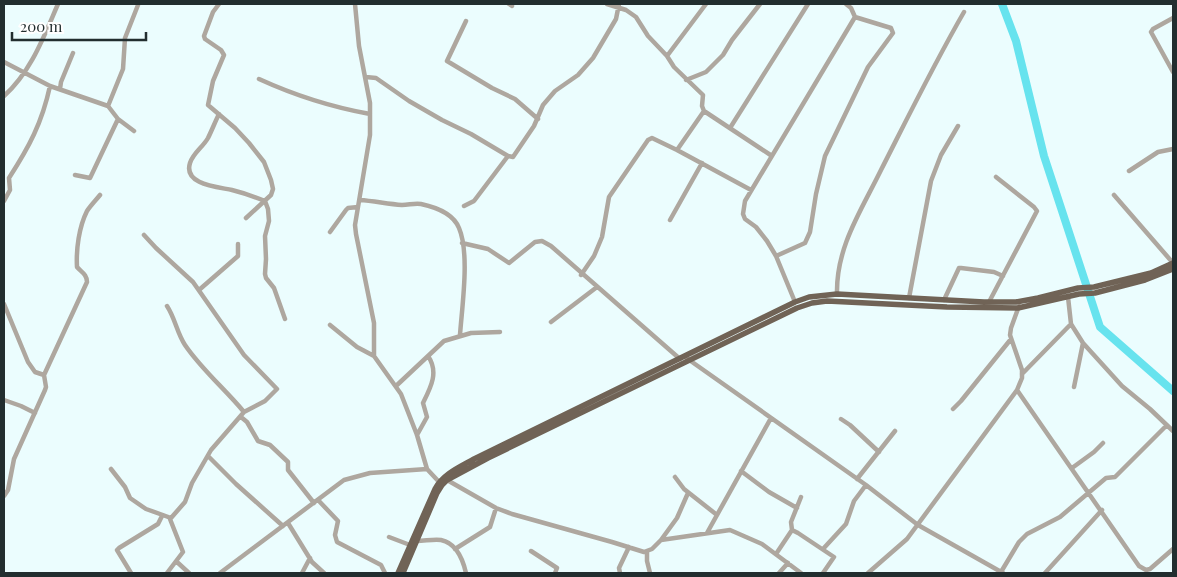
<svg xmlns="http://www.w3.org/2000/svg" width="1177" height="577" font-family="'Playfair Display',serif">
<rect width="100%" height="100%" fill="#ebfdfe"/>
<g fill="none" stroke-linecap="round" stroke-linejoin="round">
<!-- river -->
<path stroke="#67e3ee" stroke-width="8" d="M1002,4L1016,41L1044,156L1100,327L1173,391"/>
<!-- minor -->
<path stroke="#aea79f" stroke-width="4.5" d="M219,4L213,12L204,36L205,39L221,50L224,55L213,81L208,105L235,128L249,143L264,162L271,180L273,189L271,195L246,218
M355,4L359,46L370,103V135L355,225L356,234L374,323V356L401,394L417,435L427,469L441,484
M509,4L512,6
M607,4L626,10L636,17L648,36L667,56L674,67L703,95L702,106L704,111
M1173,18L1153,29L1151,32L1173,72
M466,21L447,61L492,88L515,99L538,119
M667,56L706,4
M4,62L50,86L108,106L118,119L134,131
M366,77L376,78L409,101L442,120L471,134L508,156L513,157L534,126L543,105L555,91L578,75L593,58L616,19L619,4
M259,79C294,95 331,107 370,114
M686,80L706,72L723,55L732,40L760,4
M60,89L61,82L73,53
M4,96C31,72 44,36 58,4
M108,106L123,69L125,38L138,5
M219,114C215,122 212,130 208,138C203,147 193,153 190,163C183,185 219,187 232,190C244,193 255,197 265,201L268,209L269,221L265,236L266,259L265,274L266,278L274,288L285,319
M730,128L808,4
M677,150L704,111L772,156
M1129,171L1158,152L1173,149
M75,175L90,178L91,176L118,119
M1114,195L1173,263
M360,200C374,201 388,204 402,205C409,205 414,203 421,204C435,207 453,213 459,228C470,254 462,306 460,335
M4,201L10,190L9,178C29,147 42,123 50,86
M464,206L474,201L508,156
M670,220L702,163
M330,232L346,210L348,208L358,207
M462,243L488,249L509,263L535,242L542,241L551,246L680,359
M776,256L805,243L810,232L816,194L825,156L868,67L893,33L891,28L855,17
M581,275L594,256L602,237L609,197L648,140L652,138L677,150L751,190
M199,290L238,256V244
M837,294C836,247 861,211 881,170C908,117 934,64 964,12
M909,298L931,181L941,155L958,126
M944,300L959,268H961L994,272L1003,276
M795,302L776,256L767,241L756,227L745,219L743,214L745,201L855,17L851,8L846,4
M989,302L1037,211L1034,207L996,177
M4,304L28,362L35,372L44,375
M167,306C175,318 177,333 185,345C202,370 225,389 244,412
M551,322L597,287
M1071,324L1083,343L1074,387
M330,325L357,347L374,356
M1083,343L1122,386L1150,409L1173,431
M685,357L866,485L918,525L1003,573
M1022,374L1071,324L1068,297
M396,386L444,341L471,333L500,332
M1017,390L1139,566L1146,570L1150,569L1173,549
M4,400L21,406L35,413
M953,409L961,401L1011,339
M241,417L247,422L258,441L270,445L288,462V470L314,503
M841,419L850,425L879,452
M417,435L427,417L423,403C431,387 439,372 428,356
M208,456L236,484L283,526
M1072,468L1094,452L1103,443
M111,469L125,487L130,498L146,509L171,518L185,502L192,483L211,450L244,412L265,401L277,389L244,355L193,282L156,248L144,235
M741,471L769,492L797,508
M675,477L684,489L717,515
M857,479L895,431
M447,480L496,508L512,514L612,542L644,552L652,549L661,540L730,530L762,544L801,573
M4,496L8,490L14,459L45,390L46,387L44,375L87,282C87,274 81,272 77,267C76,249 79,227 87,211C91,205 96,200 100,195
M318,500L338,521L335,535L337,542L381,565L385,573
M288,523L312,562L324,573
M792,530L791,522L801,497
M707,533L771,418
M389,537L410,545
M661,540L677,518L688,493
M417,541C425,541 433,539 441,540C456,543 463,560 466,573
M455,549L490,527L496,508
M823,549L846,524L854,501L866,485
M531,551L557,568L555,573
M647,552V561L650,573
M776,554L792,530L798,533L834,557L823,573
M177,562L189,573
M1001,572L1019,542L1027,534L1060,517L1106,478L1115,477L1167,425
M131,573L117,550L119,548L158,524L162,516
M167,573L183,552L170,519
M220,573L344,480L370,473L427,469
M302,573L310,558
M620,573L619,568L629,547
M779,573L788,563
M868,573L907,539L1017,390L1022,378V370L1010,335L1011,328L1019,306
M1045,573L1102,510"/>
<!-- major -->
<path stroke="#706356" stroke-width="5.5" d="M398,573L435,489C443,474 460,467 474,459L795,302L809,297L837,294L984,302H1016L1038,298L1078,288L1094,287L1151,273L1173,263
M403,573L437,493L442,485L447,480L488,458L797,308L812,303L827,301L947,307L1018,308L1079,294L1095,293L1145,280L1173,269"/>
</g>
<!-- border -->
<rect width="1177" height="577" fill="none" stroke="#222e2f" stroke-width="10"/>
<!-- scale -->
<path d="M12 32v8h134v-8" fill="none" stroke="#222e2f" stroke-width="2.5"/>
<text x="20" y="32" font-size="15" fill="#222e2f" stroke="#ffffff" stroke-width="4" paint-order="stroke">200 m</text>
</svg>
